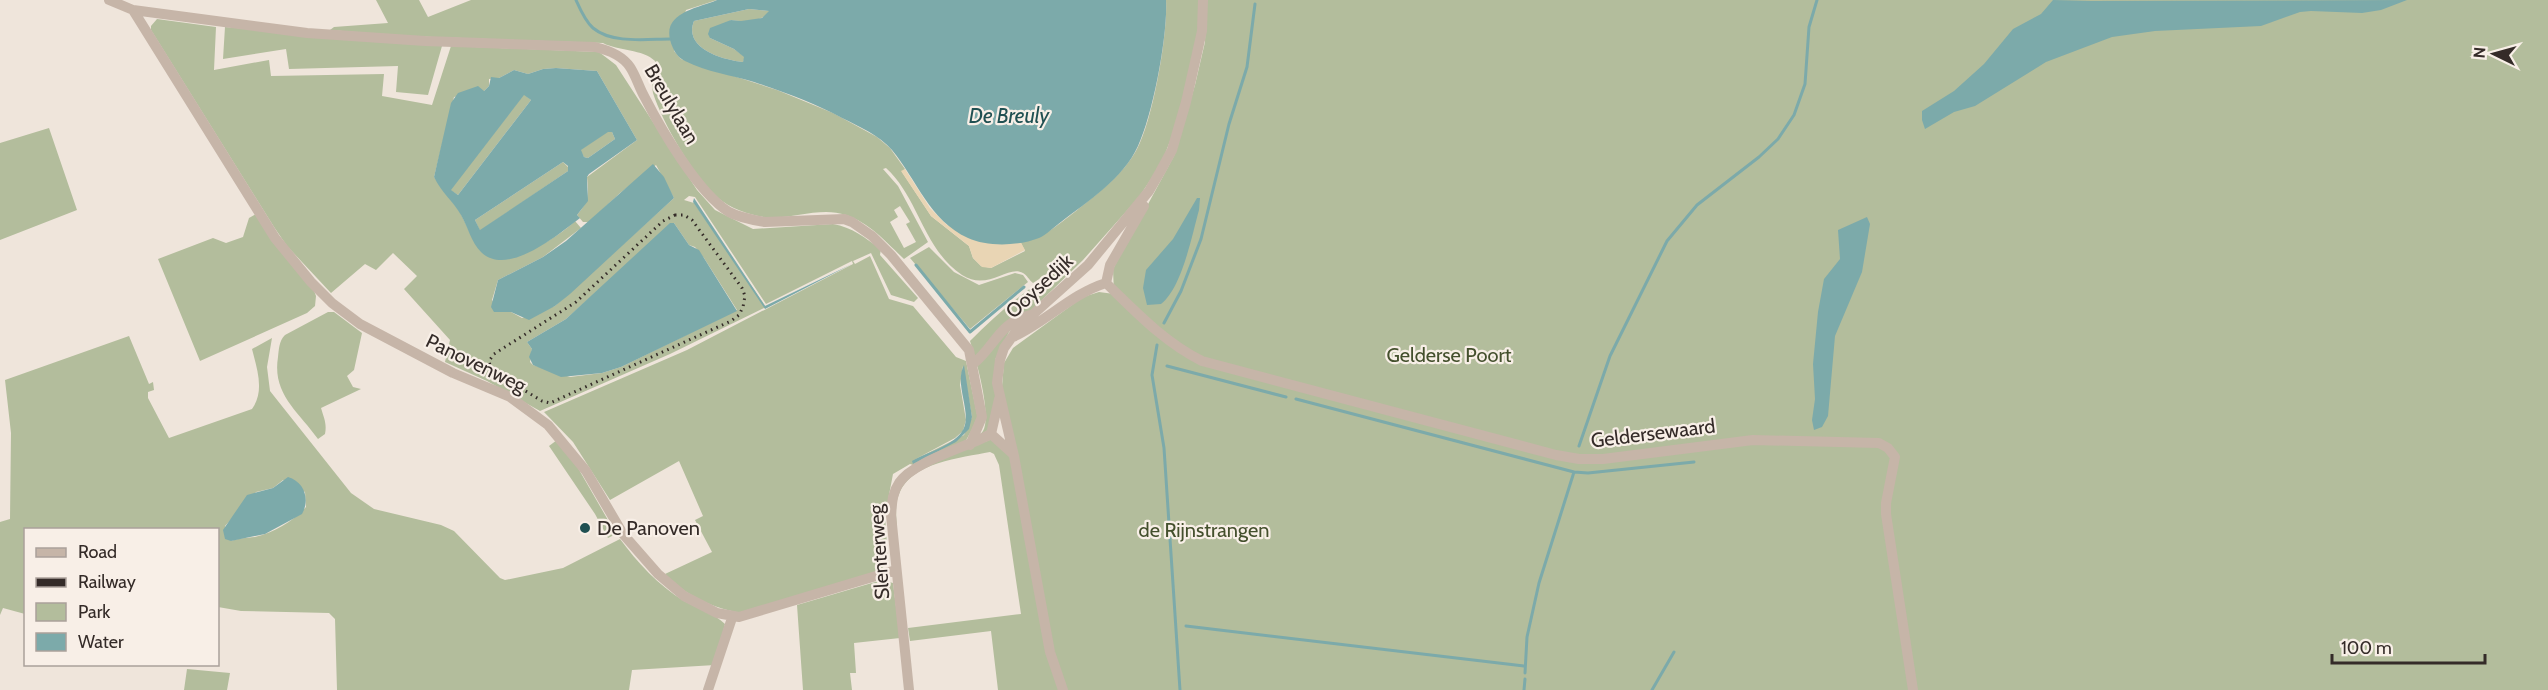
<svg xmlns="http://www.w3.org/2000/svg" width="2548" height="690" font-family="Cabin,sans-serif">
<rect width="100%" height="100%" fill="#efe5db"/>
<!-- green -->
<path fill="#b3bd9c" fill-rule="evenodd" d="M376,0H419L428,17L471,0H717L686,10L674,51L681,59L777,90L833,113L877,137L890,148L905,169L902,172L931,216L969,246L973,258L981,266L991,268L1025,251L1020,241C1046,237 1056,226 1076,211C1098,193 1123,175 1137,149C1153,119 1168,34 1166,0H1201L1197,42L1176,126L1161,164L1139,197L1083,260L1009,332L995,360V400L988,430L976,438C978,436 981,434 983,431C992,415 976,359 970,341C987,324 1004,308 1023,294C1034,285 1045,281 1053,270L1033,283C1029,280 1027,275 1023,273C1008,264 988,292 962,275C923,249 919,198 886,168L883,169L898,186L928,242L904,259C887,243 870,223 846,215C820,206 792,220 764,217C749,215 730,208 718,198C695,179 662,122 653,93C651,84 654,71 655,61C643,49 618,51 603,43L405,36L330,30L334,27L388,23ZM900,206L910,222L906,224L916,242L904,248L890,222L898,217L894,210Z
M1206,0H2548V690H1065L1052,648L1002,386L1004,363L1013,348L1083,297L1099,292L1114,294L1113,269L1174,156L1195,85L1205,42Z
M749,9L770,11C763,22 744,22 731,20L710,38L734,49L745,57L743,62C722,60 683,48 694,21Z
M157,19L216,27L214,70L269,60L271,76L384,74L382,96L432,105L451,46L599,52L616,65L697,190L715,210L753,229L833,224C852,227 865,238 881,249L880,255L918,298L914,302L891,295L871,253L853,261L855,264L870,256L889,299L913,306L956,357L966,361L978,419L965,442L913,465L910,464L893,474L885,516L888,560L881,570L742,613C715,609 684,595 665,574L712,552L695,520L703,516L679,461L610,500L573,442L544,412L687,350L853,264L852,261L766,304L695,197L689,196L684,200L694,203L766,307L670,354L540,411L487,381L445,362L450,340L404,289L417,276L393,253L376,270L365,264L331,293L287,246L274,227L151,30V26ZM556,68L597,71L637,140L587,177C589,194 589,202 577,215L583,222H589L620,193L656,165L674,198L555,306L522,318L511,312H500L492,300L498,280L543,257L581,228L575,221C557,238 535,249 512,258L473,239L460,212L434,177L454,97L484,91L489,86V79L499,78L514,70L528,74L543,69ZM674,223L689,245L695,247L704,258L737,310L621,367L602,373L570,377L533,365L530,362L532,349L527,342L566,319ZM963,366L972,417L964,435L912,461L955,438L963,431L966,420L960,385Z
M225,27L442,46L428,95L396,92L398,66L289,69L286,49L223,59Z
M524,94L531,100L458,195L450,190Z
M49,128L77,210L0,240V143Z
M608,131L612,132L615,139L588,158L584,157L580,150Z
M563,162L568,167V171L480,231L475,220Z
M256,214L313,288L316,296L315,306L307,313L200,361L158,259L213,238L226,243L243,237L249,218Z
M929,247L954,272L979,285L1015,273L1023,275L1028,282L970,329L910,258Z
M328,312H334L362,333L354,370L347,376L353,387L361,389L321,408C324,418 327,424 325,434L318,439C298,411 272,394 278,357C279,349 279,341 285,335Z
M129,336L149,384L153,382L154,390L148,392V398L169,438L252,409C265,391 257,369 252,349L272,338L267,367L270,391L351,493L374,509L441,525L454,531L500,578L505,580L563,568L620,539C637,562 658,585 684,601C697,608 714,613 725,624L715,665L632,670L629,690H337L335,619L329,613L241,611L218,607V530H26L25,614L3,608L0,615V522L10,519L11,433L5,380ZM283,480L305,492L306,507C292,522 275,532 255,537C246,538 239,538 231,541L225,526L256,492L273,488Z
M992,439L1010,456L1060,690H998L991,631L910,641L908,628L1021,614L999,465L994,454L990,452C961,458 911,462 899,494C894,506 897,520 897,532C895,518 893,503 899,490C909,466 968,449 992,439Z
M557,440L578,468L616,534L608,538L595,514L549,446Z
M882,580L893,583L900,638L854,643L856,673H850L852,690H803L797,605Z
M187,669L230,673L227,690H184Z"/>
<!-- sand -->
<path fill="#e9d5b4" d="M905,169L930,208L947,225L1005,244L1020,241L1025,250L991,268L982,267L973,258L969,246L931,216L901,171Z"/>
<!-- water -->
<path fill="#7caaaa" fill-rule="evenodd" d="M717,0H1166C1168,35 1153,114 1138,146C1123,179 1088,201 1061,222C1054,227 1046,235 1039,238C1019,246 987,247 968,238C929,220 917,180 892,150C879,135 860,127 842,118C815,103 784,92 754,82C731,75 707,72 685,61C679,58 675,53 673,48C657,13 696,9 717,0ZM749,9L769,11L762,18L741,21L731,20L710,28L708,34L710,38L734,49L744,57L743,62C722,60 683,48 694,21Z
M2053,0L2091,1L2407,0L2381,10L2362,13L2311,11L2300,12L2261,26L2155,31L2112,37L2046,62L1975,106L1954,112L1925,129L1922,120V111L1954,91L1984,64L2013,29L2041,14Z
M556,68L597,71L637,140L589,174L587,177L588,201L577,215L580,218C559,234 507,278 481,252C471,242 468,227 461,215C453,201 441,192 434,177L451,103L458,93L478,86L484,91L489,86L491,77L499,78L514,70L528,74L543,69ZM524,95L531,100L458,195L451,190ZM608,132H612L615,139L588,158L584,157L581,150ZM563,162L568,166V171L480,230L475,220Z
M653,164L664,177L674,198L570,294L555,306L529,320L511,312H494L491,307L498,280L543,257L566,241Z
M694,198L765,306L852,264L765,309L693,202Z
M1197,198H1200L1199,210C1192,235 1182,288 1161,304L1147,305L1143,288L1146,270L1173,239Z
M1867,217L1870,224L1862,272L1835,336L1828,416L1822,427L1814,430L1812,420L1815,399L1813,364L1818,312L1824,279L1840,259L1838,230Z
M670,223H674L689,245L699,250L737,311L621,367L602,373L561,377L533,365L529,357L532,349L527,342L566,319Z
M964,365L972,417L969,429L956,442L913,464L912,461C926,453 951,446 961,433C975,416 953,386 964,365Z
M288,477C305,482 310,500 302,514L265,534L231,541L225,539L223,530L247,495L273,488Z"/>
<g fill="none" stroke-linecap="round" stroke-linejoin="round">
<!-- stream -->
<path stroke="#7caaaa" stroke-width="3" d="M576,0C580,9 585,21 593,28C612,44 647,39 670,39
M916,265L970,332L1024,287
M1164,323L1181,291L1201,239L1229,124L1247,67L1255,4
M1157,345L1152,375L1164,448L1180,690
M1167,366L1286,397
M1296,399L1574,472L1539,583L1527,637L1525,673
M1579,446L1610,356L1667,241L1697,205L1759,157L1778,139L1794,115L1805,84L1809,27L1817,0
M1574,472L1588,473L1694,462
M1186,626L1524,666
M1524,690L1525,679
M1652,690L1674,652"/>
<!-- street -->
<path stroke="#c6b5a8" stroke-width="10" d="M109,0L133,10L275,238L311,282L332,303L360,324L453,373L510,397L548,425L586,471L623,534L658,574L684,596L717,613L739,617L896,570
M133,10L307,33L425,41L595,47C608,50 622,55 630,67C636,76 639,87 644,96C661,129 698,193 729,212C740,218 753,220 765,222L844,219L852,222L872,236L891,255L969,350L982,417L970,445
M1106,283C1136,312 1164,342 1202,361L1556,455L1579,459H1603L1753,440L1879,443L1888,448L1895,457L1886,503V514L1913,690
M1013,337C1046,322 1071,294 1106,283L1110,265L1144,206
M973,364C995,347 998,323 1030,315
M991,434L1012,453
M708,690L732,618
M909,690L891,515C892,504 892,493 899,483C912,462 967,447 991,434L999,399
M1063,690L1050,652L1014,456L997,383L1000,360L1004,348L1020,326L1088,265L1149,191L1160,172L1172,150L1186,102L1202,31L1203,0"/>
<!-- rail -->
<path stroke="#342b28" stroke-width="3" stroke-dasharray="1.5 4.5" stroke-linecap="butt" d="M675,215H684L692,220L742,288L745,296L743,307L739,315L731,321L550,403L542,401L491,370L489,361L494,354L576,302L663,221Z"/>
</g>
<!-- markers -->
<circle fill="#205052" stroke="#f8efe7" stroke-width="2" cx="585" cy="528" r="6"/>
<g text-anchor="middle" stroke-width="4.5" stroke-linejoin="round" paint-order="stroke">
<!-- street labels -->
<g font-size="20" fill="#342b28" stroke="#f8efe7">
<text transform="translate(672 104) rotate(60)" y="7">Breulylaan</text>
<text transform="translate(1039 286) rotate(-43)" y="7">Ooysedijk</text>
<text transform="translate(476 363) rotate(26)" y="7">Panovenweg</text>
<text transform="translate(1653 433) rotate(-7)" y="7">Geldersewaard</text>
<text transform="translate(879 552) rotate(-94)" y="7">Slenterweg</text>
</g>
<!-- park labels -->
<g font-size="20" fill="#44502d" stroke="#f8efe7">
<text x="1449" y="362">Gelderse Poort</text>
<text x="1204" y="537">de Rijnstrangen</text>
</g>
<!-- poi labels -->
<g font-size="20" fill="#342b28" stroke="#f8efe7" text-anchor="start">
<text x="597" y="535">De Panoven</text>
</g>
<!-- water labels -->
<g font-size="21" font-style="italic" fill="#205052" stroke="#f8efe7">
<text x="1009" y="123">De Breuly</text>
</g>
</g>
<!-- legend -->
<rect x="24" y="528" width="195" height="138" fill="#f8efe7" stroke="#aaa19b" stroke-width="1.5"/>
<rect x="36" y="548" width="30" height="9" fill="#c6b5a8" stroke="#aaa19b" stroke-width="1.5"/>
<text x="78" y="558" font-size="18" fill="#342b28">Road</text>
<rect x="36" y="578" width="30" height="9" fill="#342b28" stroke="#aaa19b" stroke-width="1.5"/>
<text x="78" y="588" font-size="18" fill="#342b28">Railway</text>
<rect x="36" y="603" width="30" height="18" fill="#b3bd9c" stroke="#aaa19b" stroke-width="1.5"/>
<text x="78" y="618" font-size="18" fill="#342b28">Park</text>
<rect x="36" y="633" width="30" height="18" fill="#7caaaa" stroke="#aaa19b" stroke-width="1.5"/>
<text x="78" y="648" font-size="18" fill="#342b28">Water</text>
<!-- north arrow -->
<g transform="translate(2494 54) rotate(275)" stroke="#f8efe7" stroke-width="4.5" paint-order="stroke">
<path d="M0-4.5L10 22L0 15L-10 22Z" fill="#342b28"/>
<text y="-9" font-size="16" font-weight="bold" text-anchor="middle" fill="#342b28">N</text>
</g>
<!-- scale -->
<path d="M2332 654v9h153v-9" fill="none" stroke="#342b28" stroke-width="3"/>
<text x="2341" y="654" font-size="18" fill="#342b28" stroke="#f8efe7" stroke-width="4.5" paint-order="stroke">100 m</text>
</svg>
